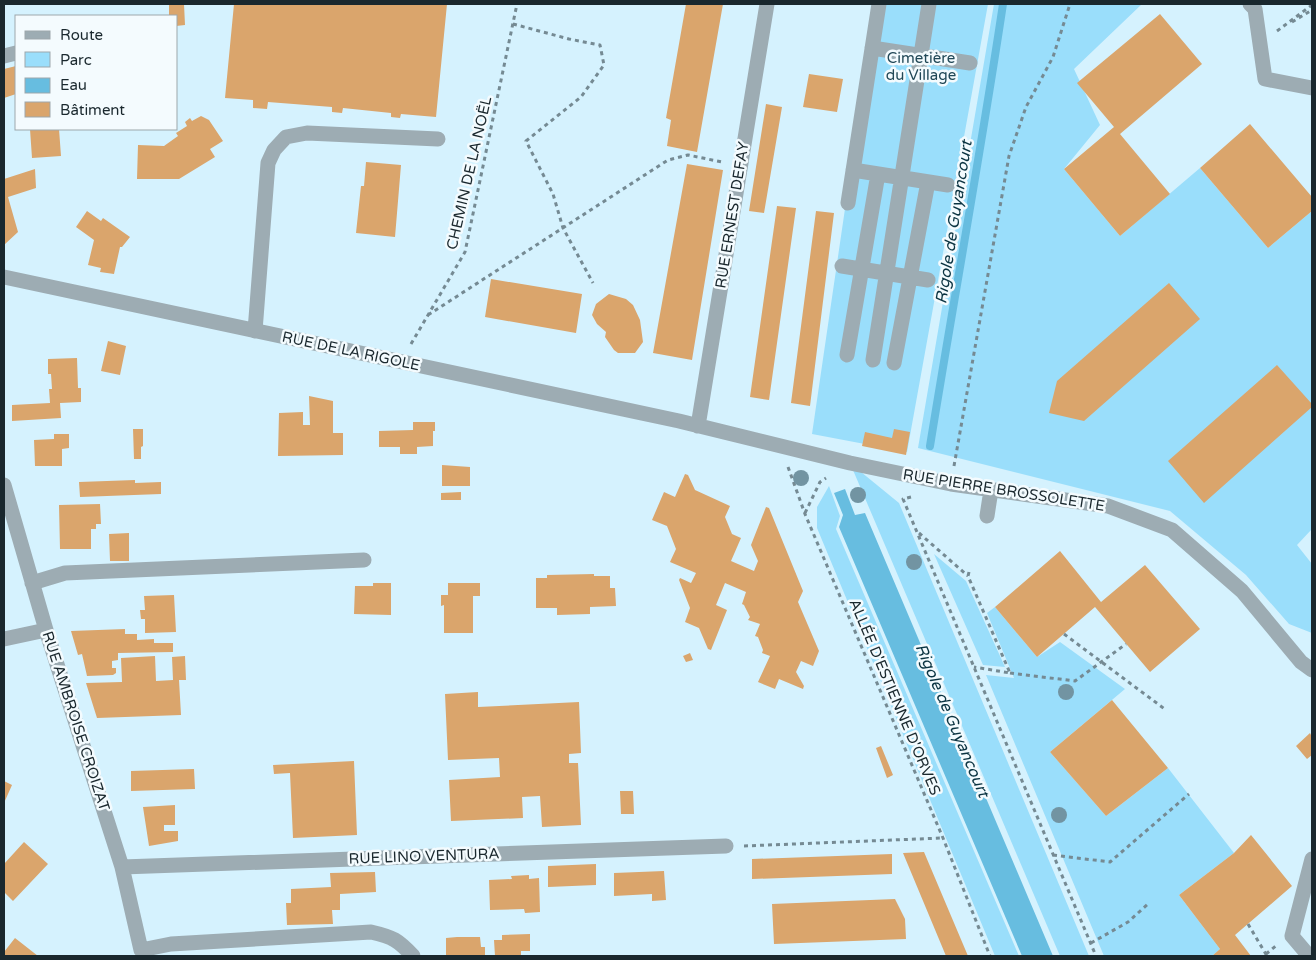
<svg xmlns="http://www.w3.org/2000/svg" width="1316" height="960" font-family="'Varela Round',sans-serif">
<rect width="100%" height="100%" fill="#d5f2fe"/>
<!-- green -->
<path fill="#9adefb" d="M875,4H988L907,452L812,434Z
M994,4H1142L1074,69L1100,125L1064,169L1120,236L1200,168L1268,248L1312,211V529L1297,545L1312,564V633L1289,624L1246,575L1170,511L918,448Z
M850,463L899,503L1089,956H1060Z
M829,486L840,516L836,529L1019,956H995L817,528V507Z
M934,554L966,581L1005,667L983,665Z
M995,607L1037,657L1060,642L1125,689L1050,752L1106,816L1168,768L1234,853L1179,895L1220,949L1212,956H1104L986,675L1014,678L987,613Z"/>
<!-- water -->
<path fill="#67bde0" d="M845,489L855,515L865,513L1053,956H1022L839,527L843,515L834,493Z"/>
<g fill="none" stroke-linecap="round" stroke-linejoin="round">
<!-- stream -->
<path stroke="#67bde0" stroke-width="8" d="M930,446C954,298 981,151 1003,4"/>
</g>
<!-- building -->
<path fill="#daa56c" d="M169,4H184L185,25L176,26V16H169Z
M234,4H447L436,117L401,114L400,118L391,117V113L343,108L342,113L332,112V107L268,102L267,109L253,108V100L225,98Z
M686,4H723L697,152L667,146L671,120L666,118Z
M1160,14L1202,64L1120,134L1170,194L1120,236L1064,169L1114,127L1077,83Z
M16,66V94L4,98V69Z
M809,74L843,79L837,112L803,107Z
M766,104L782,107L764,213L749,211Z
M201,116L209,120L223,141L210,149L215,157L179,179H137L138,145L164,146L178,136L176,133L187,126L185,122L190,118L192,121Z
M1250,124L1312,197V211L1268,248L1200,168Z
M30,129H59L61,156L32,158Z
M366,162L401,165L395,237L356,233L361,186H364Z
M687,164L723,170L692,360L653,353Z
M35,169L36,188L8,197L18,232L4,245V179Z
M777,206L796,208L769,400L750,397Z
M87,211L101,221L103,218L130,237L122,247H120L114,274L100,272L101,268L88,265L94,240L76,227Z
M816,211L834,213L810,406L791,403Z
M491,279L582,294L576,333L485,317Z
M1169,283L1200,319L1084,421L1049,413L1057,381Z
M609,294L626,299L633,305L640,320L643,342L635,353H618L614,350L605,337L606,332L597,324L592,315L596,304Z
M108,341L126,346L120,375L101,371Z
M77,358L78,388H81V402L60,403L61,418L12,421V405L50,403L49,389H52L51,374H48V359Z
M1277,365L1312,404V407L1204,503L1168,461Z
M309,396L333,401V433H343V455L278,456L279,413L303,412V425H310Z
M413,422H435V431H433V446L417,447V454H400V447H379V431L413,430Z
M133,429H143V446L141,447V459H134Z
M894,429L910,432L906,455L862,446L865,432L892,438Z
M54,434H69V448L62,449V466H35L34,440L54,439Z
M442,465L470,467V486H442Z
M685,474L688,475L695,490L730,506L725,517L732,534L741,538L731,561L754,571L758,561L751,545L766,507L769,508L803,591L798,602L819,651L813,666L801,661L796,672L804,686L803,689L779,679L775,689L758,682L770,656L762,653L763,650L758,637L755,636L760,624L748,620L750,617L744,605L742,604L746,592L725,583L716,605L727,610L711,650L708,649L699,628L685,622L690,608L679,580L680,578L691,583L696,573L670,562L676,549L667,526L652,520L664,492L675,497Z
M135,480V483L161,482V494L80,497L79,482Z
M461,492V500H441V493Z
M100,504L101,524H96V529H91V549H60L59,505Z
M129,533V561H110L109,534Z
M1060,551L1101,602L1145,565L1200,629L1150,672L1095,607L1037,657L995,607Z
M594,574V576H610V588H615L616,606L590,607V614L557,615V608H536V578H547V575Z
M373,583H391V615L354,614L355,586H373Z
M448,583H480V596H473V633H444V605L441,606V595H448Z
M174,595L176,632L145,633V619H141L140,610H145L144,596Z
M125,629V634H137V640L154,639V643H173V652L118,653V660L112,661V668H116V673L113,675L87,676L82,654L78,655L71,631Z
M690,653L693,660L686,662L683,656Z
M155,656L156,681L173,680L172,657L185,656L186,680H179L181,715L97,718L86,683L122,682L121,658Z
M478,692V707L579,702L581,753L569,754V763H578L581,825L542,827L540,796L522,797L523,818L451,821L449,780L500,777L499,758L448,760L445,694Z
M1112,700L1168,768L1106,816L1050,752Z
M1310,733L1312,737V755L1307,759L1296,746Z
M881,746L893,775L887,778L876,748Z
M354,761L357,835L293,838L290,773L274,774L273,765Z
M194,769L195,789L131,791V771Z
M4,781L12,785L4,803Z
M620,791H633L634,814H621Z
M175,805V825H164V831H178V841L149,846L143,807Z
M1251,835L1292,886L1235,935L1251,956H1212L1220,949L1179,895L1234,853Z
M24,842L48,864L13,901L4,892V864Z
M924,852L968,956H946L903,853Z
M892,854V874L752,879V859Z
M596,864V885L548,887V866Z
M664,871L666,900L652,901V894L614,896V873Z
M375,872L376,892L340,894V910H332L333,924L287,925L286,903H291V889L331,887L330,873Z
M529,875V879L539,878L540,912L525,913L524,909L490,910L489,880L512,879L511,876Z
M895,899L905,919L906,939L774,944L772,904Z
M530,934V951H521V956H495L494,940H502V935Z
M457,937H480L481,947H485V956H446V938Z
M15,938L38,956H4V952Z"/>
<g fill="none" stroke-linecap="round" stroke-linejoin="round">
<!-- path -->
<path stroke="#758a93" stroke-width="3" stroke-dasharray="4 4" stroke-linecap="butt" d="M1292,22L1312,10
M513,24L569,39L600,45L604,65L581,97L526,141L553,194L563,228L593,283
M1277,31L1312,5
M428,315L668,160L688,155L722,162
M411,344L465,252L517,4
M954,466L1009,156L1026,107L1053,57L1070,4
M788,467L805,514L943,838L990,956
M911,497L903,499L1096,956
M805,513L820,482L826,478
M919,533L968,576
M969,572L968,576L1010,673L974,667
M1064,634L1166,710
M1010,673L1075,681L1126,644
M744,846L942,838
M1053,855L1110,862L1189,794
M1248,924L1267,956
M1091,943L1128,922L1148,904
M1266,954L1277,945"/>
<!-- minor -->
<path stroke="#9dacb3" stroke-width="15" d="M1250,4L1255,9L1265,79L1312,88
M872,48L970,63
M4,56L16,53
M853,170L948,185
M848,203L879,4
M842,266L928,280
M4,277L679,421L850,463L951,484L1108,506L1172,530L1242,591L1301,662L1312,670
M255,331L268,163L274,150L286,137L307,133L438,139
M847,355L878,174
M873,360L929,4
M894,363L928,182
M698,426L767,4
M4,485L46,630L122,867L141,950L147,956
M987,516L991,490
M32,583L65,573L364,560
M4,639L46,630
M122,867L726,846
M141,950L171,944L371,932C393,937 398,940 413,956
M1309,956L1292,936L1312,859"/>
</g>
<!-- trees -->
<g fill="#7294a2">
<circle cx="801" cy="478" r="8"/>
<circle cx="858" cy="495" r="8"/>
<circle cx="914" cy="562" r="8"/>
<circle cx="1066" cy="692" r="8"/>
<circle cx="1059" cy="815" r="8"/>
</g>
<g text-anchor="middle" stroke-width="5" stroke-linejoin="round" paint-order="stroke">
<!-- park labels -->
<g font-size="15" fill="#214857" stroke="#f4fbfe">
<text x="921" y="63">Cimetière<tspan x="921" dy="17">du Village</tspan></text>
</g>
<!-- street labels -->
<g font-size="15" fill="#1a282e" stroke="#f4fbfe">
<text transform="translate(469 173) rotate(-77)" y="5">CHEMIN DE LA NOËL</text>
<text transform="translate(732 215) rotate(-81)" y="5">RUE ERNEST DEFAY</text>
<text transform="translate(351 351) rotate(12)" y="5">RUE DE LA RIGOLE</text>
<text transform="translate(1004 490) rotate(9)" y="5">RUE PIERRE BROSSOLETTE</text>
<text transform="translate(895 697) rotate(67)" y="5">ALLÉE D'ESTIENNE D'ORVES</text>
<text transform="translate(76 721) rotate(72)" y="5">RUE AMBROISE CROIZAT</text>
<text transform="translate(424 856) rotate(-2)" y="5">RUE LINO VENTURA</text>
</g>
<!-- water labels -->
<g font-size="16" font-style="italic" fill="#0b3442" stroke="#f4fbfe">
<text transform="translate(953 222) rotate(-81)" y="6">Rigole de Guyancourt</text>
<text transform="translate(953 720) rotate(67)" y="6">Rigole de Guyancourt</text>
</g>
</g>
<!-- border -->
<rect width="1316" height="960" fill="none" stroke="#1a282e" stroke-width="10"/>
<!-- legend -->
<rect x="15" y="15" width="162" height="115" fill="#f4fbfe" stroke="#9da7ab"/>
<rect x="25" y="31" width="25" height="8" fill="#9dacb3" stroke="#9da7ab"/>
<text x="60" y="40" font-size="15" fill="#1a282e">Route</text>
<rect x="25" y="52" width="25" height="15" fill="#9adefb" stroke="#9da7ab"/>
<text x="60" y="65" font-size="15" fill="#1a282e">Parc</text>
<rect x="25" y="78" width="25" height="15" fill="#67bde0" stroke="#9da7ab"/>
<text x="60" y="90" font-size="15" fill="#1a282e">Eau</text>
<rect x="25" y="102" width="25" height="15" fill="#daa56c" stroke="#9da7ab"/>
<text x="60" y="115" font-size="15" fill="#1a282e">Bâtiment</text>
</svg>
